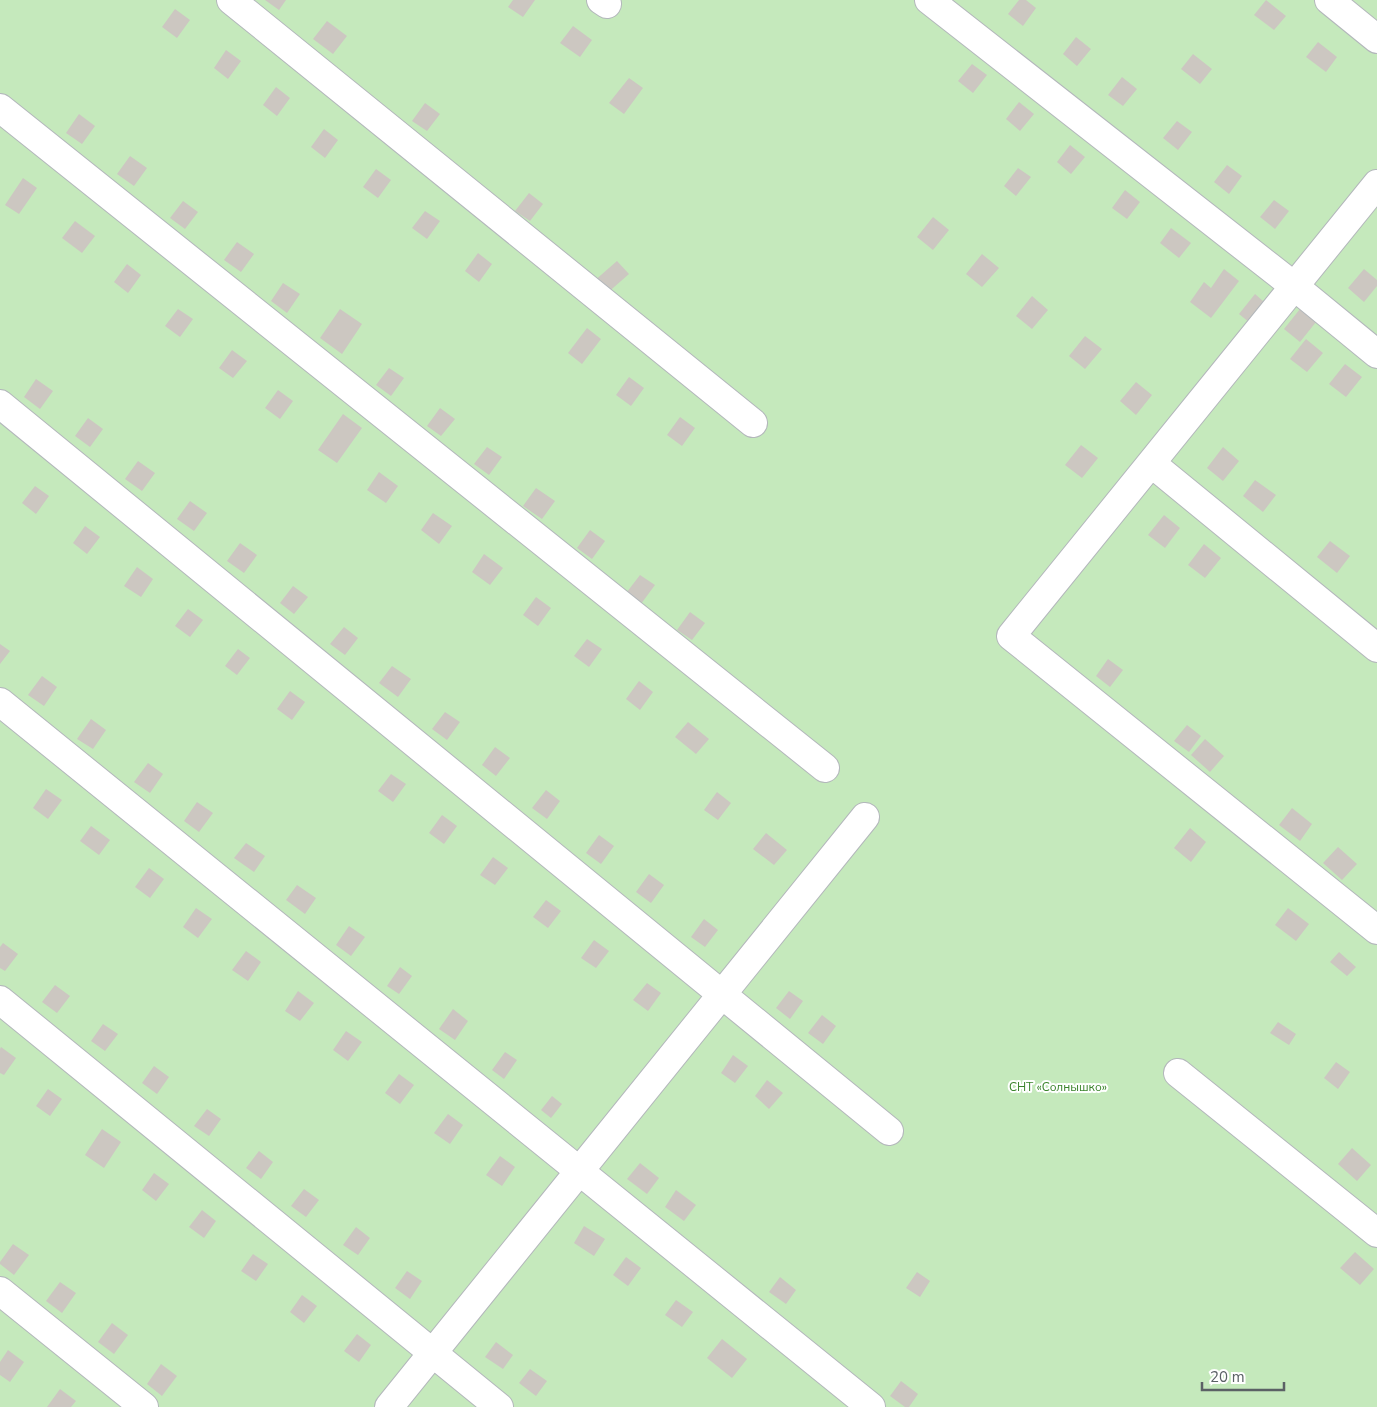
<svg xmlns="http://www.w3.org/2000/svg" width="1377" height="1407" font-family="'Nunito Sans',sans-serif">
<rect width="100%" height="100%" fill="#efeae2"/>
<!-- green -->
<path fill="#c5e9bc" d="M0,0H1377V1407H0Z"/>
<!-- building -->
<path fill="#ccc7c1" d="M265,0H286L279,10Z
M513,0H535L523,17L508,7Z
M1019,0H1026L1036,8L1023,26L1008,14Z
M1266,0L1286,16L1274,30L1254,15Z
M175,9L190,20L177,38L162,27Z
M327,21L347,36L333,54L313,39Z
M573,26L592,40L580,57L560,43Z
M1076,37L1091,49L1077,66L1063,54Z
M1318,42L1337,57L1326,72L1306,57Z
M226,50L241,61L228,79L214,68Z
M1193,54L1212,69L1200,84L1181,69Z
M972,64L987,75L973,93L958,81Z
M1122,77L1137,89L1123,106L1108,95Z
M629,78L643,88L624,114L609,103Z
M276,87L290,98L277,116L263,105Z
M1019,102L1034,114L1020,131L1006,119Z
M425,103L440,114L427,131L412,121Z
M79,114L95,126L82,144L66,133Z
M1177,121L1192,132L1178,150L1163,138Z
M324,129L338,140L325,158L311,147Z
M1070,145L1085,157L1071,174L1057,162Z
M130,156L147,168L134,186L117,174Z
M1227,165L1242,176L1229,194L1214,182Z
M1018,168L1031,177L1016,196L1004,186Z
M376,169L391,180L378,198L363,187Z
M23,178L37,188L19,214L5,205Z
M1125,190L1140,202L1127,219L1112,208Z
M529,193L543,204L530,221L515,211Z
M1274,200L1289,211L1275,229L1260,217Z
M183,201L198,212L185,229L170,218Z
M425,211L440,221L427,239L412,228Z
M933,217L949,230L933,250L917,237Z
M75,221L95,236L82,253L62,238Z
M1171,228L1191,243L1179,258L1160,243Z
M237,242L254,254L241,272L224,260Z
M478,253L492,264L479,282L465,271Z
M982,254L999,268L982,287L966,274Z
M617,261L629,274L605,295L593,282Z
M127,264L141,275L128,293L114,282Z
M1224,269L1239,281L1211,318L1190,302L1204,282L1211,288Z
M1364,269L1377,280V286L1364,302L1348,288Z
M283,283L300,294L287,313L271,301Z
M1255,294L1271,308L1255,327L1239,314Z
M1032,296L1048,310L1032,329L1016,316Z
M178,309L193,319L180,337L165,326Z
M340,309L362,324L342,354L320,338Z
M1300,309L1316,322L1300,342L1284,329Z
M587,328L601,339L582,364L568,353Z
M1085,336L1102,349L1085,369L1069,356Z
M1306,339L1323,353L1307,372L1290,359Z
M232,350L247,361L233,378L219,368Z
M1345,364L1362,377L1346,397L1329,384Z
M389,368L404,378L391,396L376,385Z
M629,377L644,388L631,406L616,395Z
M36,379L53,391L40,409L24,397Z
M1136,382L1152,395L1136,415L1120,401Z
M278,390L293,401L280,419L265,408Z
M440,408L455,419L441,436L427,426Z
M343,414L362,428L337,463L318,450Z
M680,417L695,428L682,446L667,435Z
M88,418L103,429L90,447L75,436Z
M1081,445L1098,458L1082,478L1065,465Z
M487,447L502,457L489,475L474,464Z
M1223,447L1239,461L1223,481L1207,468Z
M138,461L155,473L142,491L125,479Z
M379,472L398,486L386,503L367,490Z
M1255,480L1276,495L1263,512L1243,496Z
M35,486L49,496L36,514L22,503Z
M536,488L555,501L542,519L523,506Z
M190,501L207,513L194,531L177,519Z
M433,513L452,526L439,544L421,530Z
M1164,515L1180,528L1165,548L1148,535Z
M85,526L100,537L87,554L73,543Z
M590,530L605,541L592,559L577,548Z
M1330,541L1350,556L1337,573L1317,557Z
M240,543L257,555L244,573L227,561Z
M1204,544L1221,558L1205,578L1188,565Z
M484,554L503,568L490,585L472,572Z
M137,567L153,579L141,597L124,586Z
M640,575L655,585L635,612L620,601Z
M293,586L308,597L294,614L280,603Z
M536,597L551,608L538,626L523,615Z
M188,609L203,620L190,637L175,626Z
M690,612L705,623L692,640L677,630Z
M344,627L358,638L345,655L330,644Z
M587,639L602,649L589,667L574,656Z
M0,644L10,651L0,664Z
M238,649L250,658L237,675L225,666Z
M1108,659L1123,670L1110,687L1096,676Z
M392,666L411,679L398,697L379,683Z
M42,676L57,687L44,706L28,695Z
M639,681L653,692L640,710L626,699Z
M290,691L305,702L292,720L277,709Z
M445,712L460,722L447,740L432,729Z
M91,719L106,730L93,749L77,739Z
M688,722L709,739L696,754L675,737Z
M1187,725L1201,736L1189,752L1174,741Z
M1205,739L1224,756L1210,772L1191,755Z
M495,747L510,758L496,776L482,765Z
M148,763L163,774L150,793L134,782Z
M391,774L406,784L393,802L378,791Z
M46,789L62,800L48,819L33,808Z
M546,790L560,801L547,819L532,808Z
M717,792L731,803L718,820L704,810Z
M197,802L213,813L199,832L184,821Z
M1292,808L1312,824L1300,841L1279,825Z
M442,815L457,826L444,844L429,833Z
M91,826L110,840L99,855L80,841Z
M1190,828L1206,842L1191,862L1174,848Z
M766,833L787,850L774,865L753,849Z
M599,835L614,846L601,864L586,853Z
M246,843L265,856L254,872L234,858Z
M1338,847L1357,864L1342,880L1323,863Z
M493,857L508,868L495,885L480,875Z
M149,868L164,879L150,898L135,887Z
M649,874L664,885L651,903L636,892Z
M297,885L316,898L305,914L286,900Z
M546,900L561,911L548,928L533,917Z
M196,908L212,919L198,938L183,927Z
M1288,908L1309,924L1296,941L1275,925Z
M704,919L718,930L705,947L691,937Z
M349,926L365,937L351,956L336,945Z
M594,940L609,951L596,968L581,958Z
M3,943L18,954L5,971L0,968V947Z
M246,951L261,962L248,981L232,970Z
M1339,952L1356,967L1347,976L1330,962Z
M400,967L412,976L399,994L387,986Z
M647,983L661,993L648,1011L633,1000Z
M55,985L70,996L57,1013L42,1002Z
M298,991L314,1003L300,1021L285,1011Z
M789,991L803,1001L790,1019L776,1008Z
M453,1009L468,1021L455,1040L439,1029Z
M822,1015L836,1026L823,1044L808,1033Z
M1278,1022L1296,1034L1289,1045L1270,1033Z
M103,1024L118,1034L105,1051L91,1041Z
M346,1031L362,1042L348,1061L333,1050Z
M1,1047L16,1058L4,1075L0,1073V1049Z
M505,1052L517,1060L504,1079L492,1070Z
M733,1055L748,1066L735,1083L721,1073Z
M1336,1062L1350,1072L1338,1089L1324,1078Z
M154,1066L169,1077L157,1094L142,1083Z
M399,1074L414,1085L400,1104L385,1093Z
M767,1080L783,1093L769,1109L755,1096Z
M48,1089L62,1099L50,1116L36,1106Z
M552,1096L562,1104L551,1118L541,1110Z
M207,1109L221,1119L209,1136L194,1126Z
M448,1114L463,1125L450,1144L434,1133Z
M102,1129L121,1142L104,1168L85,1155Z
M1352,1148L1371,1165L1357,1181L1338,1164Z
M259,1151L273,1162L261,1179L246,1168Z
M500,1156L515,1167L502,1186L486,1175Z
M640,1163L659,1178L647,1194L627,1179Z
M154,1173L169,1184L156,1201L142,1190Z
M304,1189L319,1200L306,1217L291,1206Z
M676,1190L696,1205L684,1221L665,1207Z
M202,1210L216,1221L204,1238L189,1227Z
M584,1226L605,1239L594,1256L574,1243Z
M356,1227L370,1238L358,1255L343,1245Z
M13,1244L29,1255L14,1275L0,1264V1262Z
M1355,1252L1374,1269L1360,1285L1340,1268Z
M253,1254L268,1264L256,1281L241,1271Z
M626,1257L641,1268L628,1286L613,1275Z
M407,1271L422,1281L410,1299L395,1288Z
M917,1272L930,1281L920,1297L906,1288Z
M780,1277L796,1290L786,1304L769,1292Z
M60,1282L76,1293L62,1313L46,1301Z
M302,1295L317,1306L304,1323L290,1312Z
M676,1300L693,1312L682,1327L665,1315Z
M112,1323L128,1335L114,1354L98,1342Z
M357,1334L371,1345L359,1362L344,1351Z
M722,1339L747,1359L732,1378L707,1358Z
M496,1342L513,1355L503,1369L485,1357Z
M8,1350L24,1362L10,1382L0,1375V1362Z
M161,1364L177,1376L162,1396L147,1384Z
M530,1369L547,1381L536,1396L519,1383Z
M901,1381L918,1394L909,1407H905L890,1396Z
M60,1389L76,1401L71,1407H47Z"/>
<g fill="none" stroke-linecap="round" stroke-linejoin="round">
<defs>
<path id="minor" d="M231,0L753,423
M601,0L607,4
M929,0L1294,286L1377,354
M1329,0L1377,39
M0,108L825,768
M1377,184L1011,636L1377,930
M0,404L889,1131
M1151,463L1377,648
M0,702L871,1407
M0,1000L499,1407
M1178,1073L1377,1233
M0,1291L144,1407
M389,1407L865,817"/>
</defs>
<!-- minor casing -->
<use href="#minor" stroke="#b3b7bb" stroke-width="30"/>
<!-- minor -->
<use href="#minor" stroke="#fff" stroke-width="28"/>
</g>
<g text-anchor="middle" stroke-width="4" stroke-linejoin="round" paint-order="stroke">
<!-- park labels -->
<g font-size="12" fill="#3a832b" stroke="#fff">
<text x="1058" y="1091">СНТ «Солнышко»</text>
</g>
</g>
<!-- scale -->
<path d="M1202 1382v8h82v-8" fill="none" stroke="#5b6165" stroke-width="2.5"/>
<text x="1210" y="1382" font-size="15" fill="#5b6165" stroke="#ffffff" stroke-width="4" paint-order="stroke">20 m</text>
</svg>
